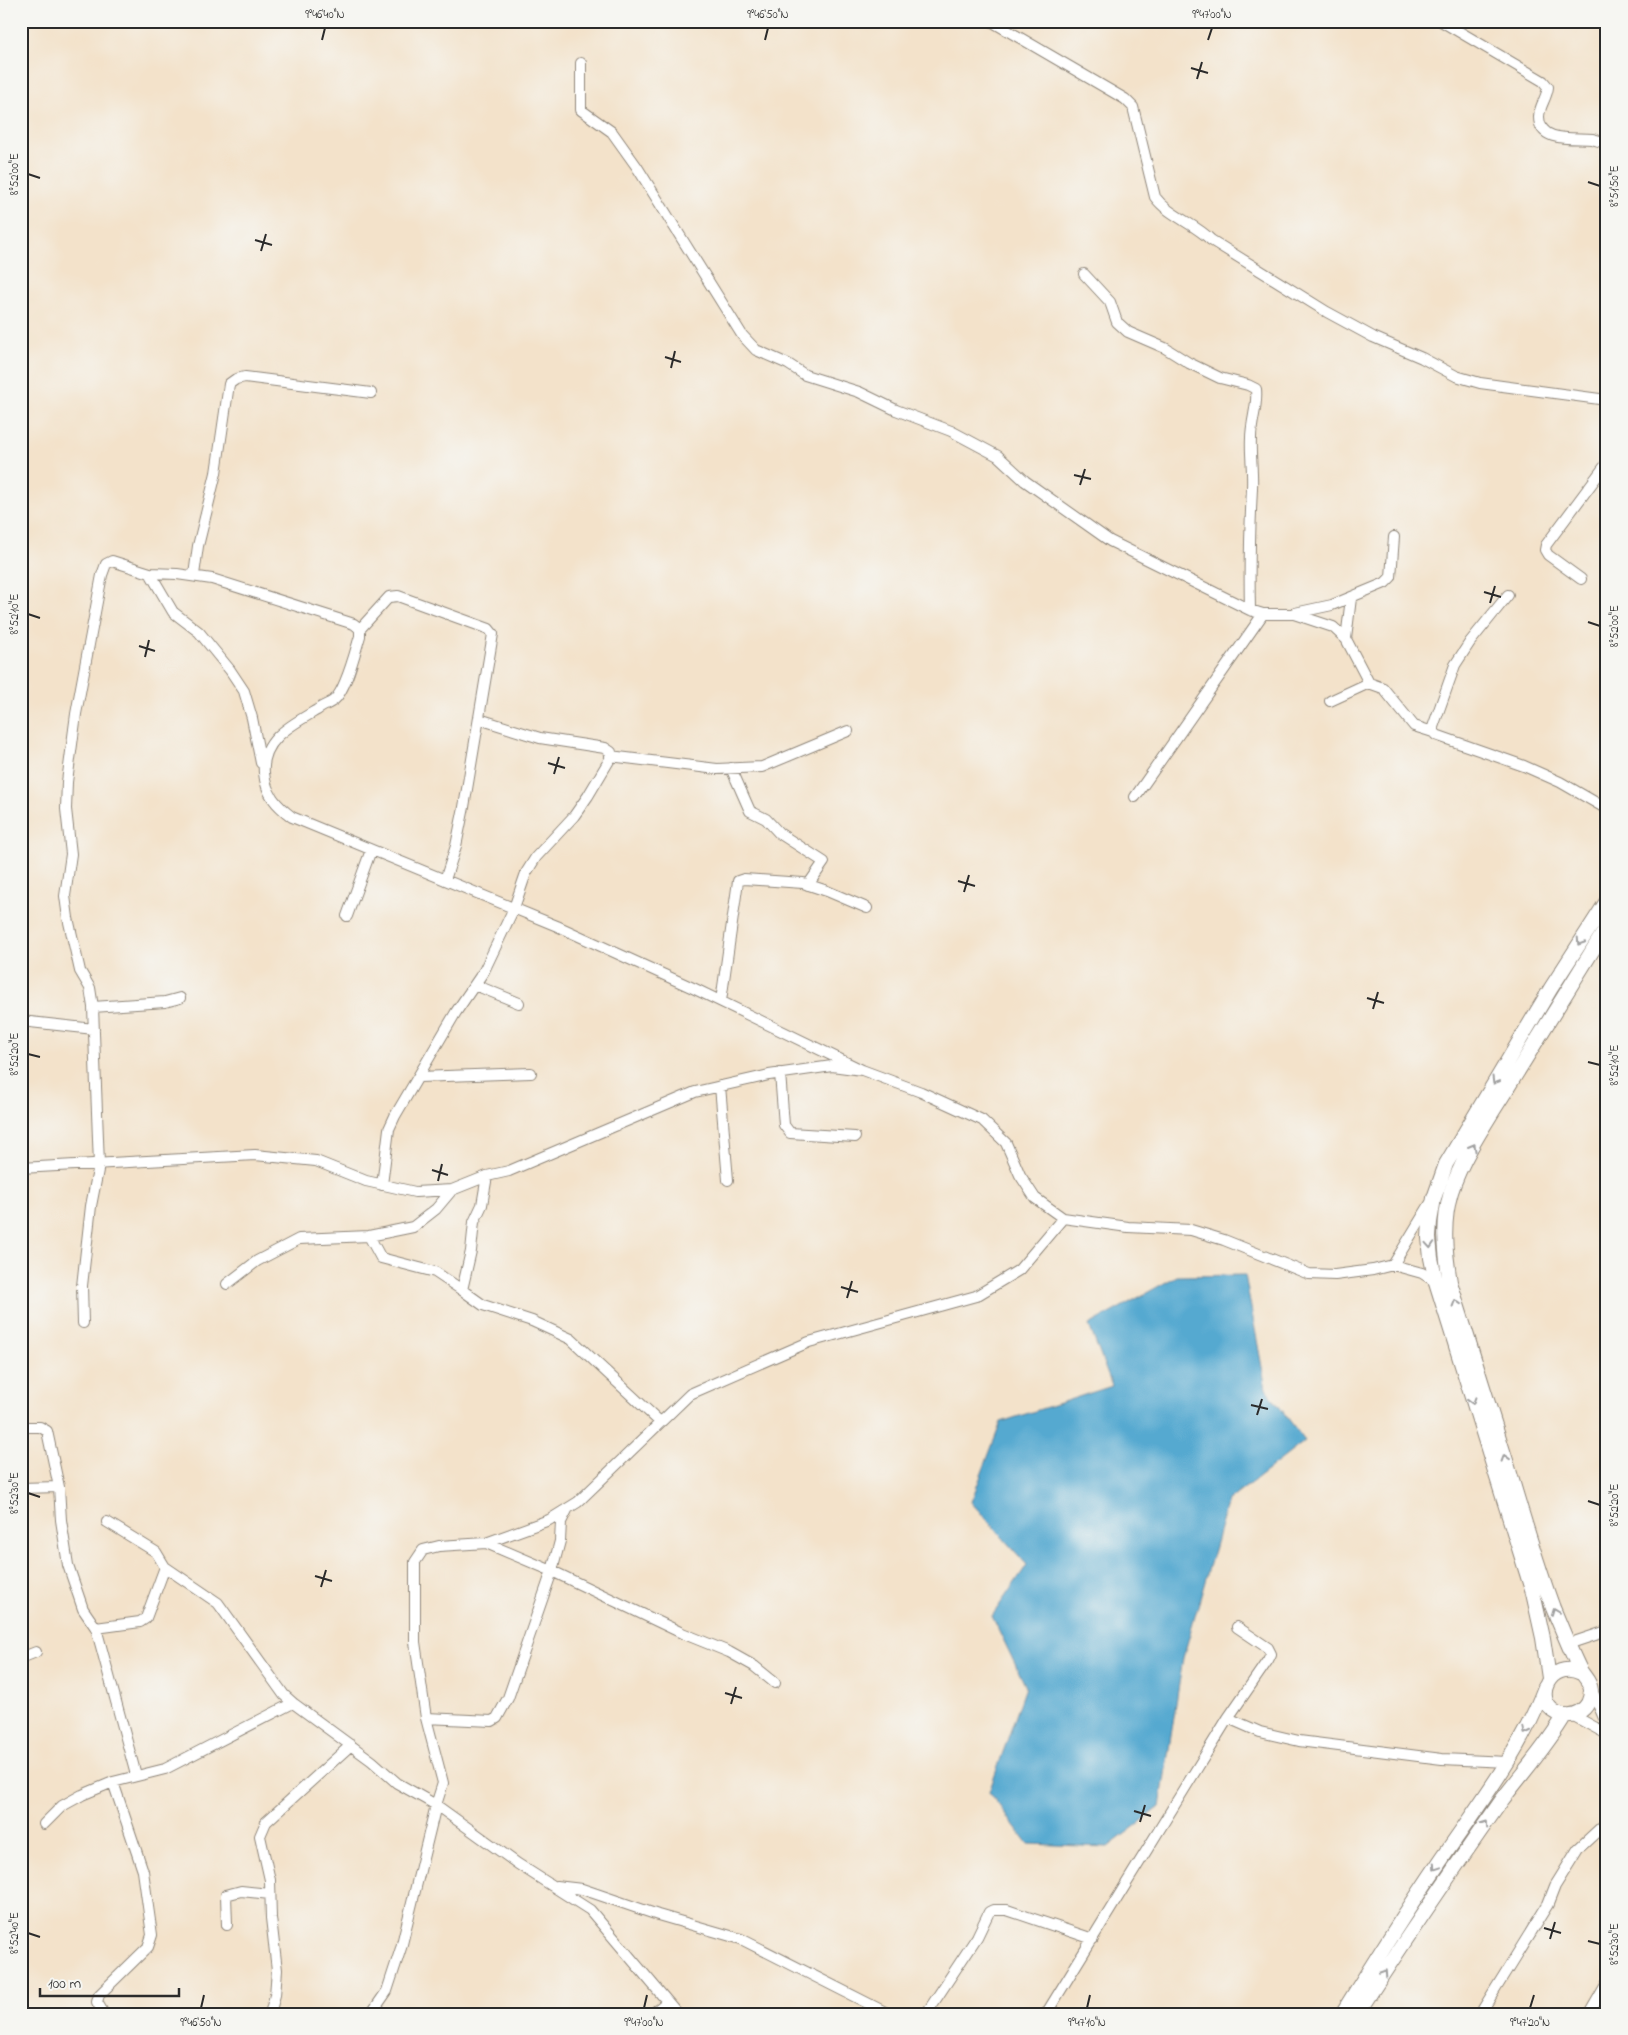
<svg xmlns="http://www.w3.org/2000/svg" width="1628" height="2035" font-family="'Indie Flower',sans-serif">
<rect width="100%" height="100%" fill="#f6f6f2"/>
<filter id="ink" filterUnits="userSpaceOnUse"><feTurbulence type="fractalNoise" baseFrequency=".02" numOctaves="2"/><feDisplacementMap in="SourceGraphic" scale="10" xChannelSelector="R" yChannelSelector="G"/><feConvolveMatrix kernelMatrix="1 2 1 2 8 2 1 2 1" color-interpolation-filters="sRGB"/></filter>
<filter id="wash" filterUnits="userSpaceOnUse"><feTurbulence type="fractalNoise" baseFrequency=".0096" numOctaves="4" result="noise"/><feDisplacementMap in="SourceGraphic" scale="20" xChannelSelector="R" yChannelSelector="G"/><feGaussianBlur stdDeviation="1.12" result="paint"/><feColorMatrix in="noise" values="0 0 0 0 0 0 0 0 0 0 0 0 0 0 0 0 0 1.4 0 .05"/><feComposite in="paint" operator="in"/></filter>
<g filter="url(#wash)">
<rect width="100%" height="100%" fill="#f3e2ca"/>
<!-- water -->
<path fill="#54a9d0" stroke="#406a7e" d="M1245,1275L1266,1389L1305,1441L1228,1501L1183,1658L1160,1807L1108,1847L1028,1844L989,1792L1026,1687L992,1616L1027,1565L971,1502L1001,1422L1112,1386L1089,1325L1177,1276Z"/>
</g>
<g filter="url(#ink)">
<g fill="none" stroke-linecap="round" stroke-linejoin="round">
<defs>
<path id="minor" d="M991,21L1125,99L1133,107L1155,197C1169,216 1194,223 1211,240L1327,312L1373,337L1422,358L1456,376L1480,383L1607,400
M1441,21L1543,81L1548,87C1547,98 1539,106 1539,117C1539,144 1576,137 1592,139C1597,140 1602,142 1607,144
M581,63V110L612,132L637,167L742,335L756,350L788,364L805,375L859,392L896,410L951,431L998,456L1025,481L1110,541L1250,610L1263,614H1294L1333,627L1346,639L1369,683L1383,688L1414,726L1433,732
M1084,274L1110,302L1117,322L1128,332L1165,348L1189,363L1220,378L1248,385L1256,389C1258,406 1251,421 1251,438C1250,455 1253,471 1252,488C1250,528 1249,569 1250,610
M150,573L173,612L199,632L230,670L244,691L252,718L261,763
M194,575L198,546L216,473L229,384L236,379L245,377L371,393
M1581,579L1548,555L1545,550L1546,545L1607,463
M1508,595L1470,642L1455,665L1433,727V732L1436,735L1524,766L1560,782L1607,809
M1295,613L1332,605L1385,583L1391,577L1394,537
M360,629L389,597L398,596L489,629L493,634L464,807L456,846L445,880
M1346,639L1351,598
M1330,701L1369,683
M610,756L717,769L762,767L848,731
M731,768L750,811L766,819L779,833L824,862L808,885
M1135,797L1263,614
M347,916L371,850
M475,985L519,1003
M721,1001L738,881L744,879L803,883L827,891L867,908
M93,1007L165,1002L180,998
M21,1021L94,1029
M780,1073L784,1125L790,1133L855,1137
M419,1077L531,1073
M720,1086L728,1180
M21,1168L255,1155L316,1161L366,1181L415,1192L452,1190L487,1176L509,1171L695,1092L769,1075L832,1066L862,1070L921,1092L982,1120L1006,1143L1020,1175L1035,1198L1063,1218L1128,1227L1191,1230L1224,1240L1309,1274L1335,1275L1373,1270L1393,1265L1422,1273L1436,1282
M487,1176L482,1205L474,1222L471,1251L462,1290L483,1305L532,1321L571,1339L660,1422
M382,1185L389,1129L395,1116L456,1012L484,971L514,908L526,873L536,857L574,816L588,796L610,759L611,752L605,748L540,738L479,719
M369,1236L381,1258L435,1272L462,1290
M1393,1265L1430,1204
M227,1284L257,1261L299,1239L369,1236L413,1227L436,1209L452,1190
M83,1323L82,1286L91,1206L99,1165L93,1007L90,988L80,971L68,918L65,896L71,854L66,809L67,782L76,714L102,575L106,564L112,561L150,573L177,574L212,579L354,624L360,629V636C355,652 346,690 334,700C329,704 322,706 317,710C291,725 261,740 264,773C266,794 276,805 292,817L557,926L693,988L862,1070
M21,1427H40L47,1431L59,1487
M21,1488L59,1487L61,1520L68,1565L83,1609L96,1628L140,1622L146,1618L165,1567
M107,1522L156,1552L165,1567L218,1603L284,1695L293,1703L372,1761L397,1783L436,1805L518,1864L590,1910L678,2014
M486,1543L552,1571L682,1633L729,1652L754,1666L775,1683
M96,1628L136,1775
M1568,1644L1607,1631
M21,1658L36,1652
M1591,1688L1607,1725
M1572,1715L1607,1734
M426,1718L492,1721L497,1718L508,1698L552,1571L560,1541L561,1522L567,1510
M1228,1718L1260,1732L1299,1741L1442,1759L1508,1762
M44,1824L62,1806L82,1795L113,1782L165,1769L293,1703
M556,1886L582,1889L658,1915L741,1939L889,2014
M227,1925L226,1895L241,1891L270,1894
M104,2014L97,2002L99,1995L148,1947L152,1935L143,1871L113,1782
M270,2014L275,1995L277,1970L271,1918L270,1880L260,1836L266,1822L351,1745
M371,2014L387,1991L401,1948L436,1805L443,1783L426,1718L415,1642V1562L423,1550L439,1546L486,1543L549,1520L578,1502L690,1394L809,1342L976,1296L1019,1270L1063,1218
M652,2014L667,2002
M926,2014L977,1937L989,1912L993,1910H1007L1093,1939
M1046,2014L1228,1718L1268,1660L1271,1654L1268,1648L1237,1627
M1480,2014L1548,1904L1555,1886L1578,1849L1607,1822
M1589,2014L1607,1983"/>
<path id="major" d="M1581,1673C1550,1658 1531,1700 1557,1713C1564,1716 1572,1716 1579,1712C1587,1708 1591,1699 1591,1690C1590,1681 1584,1677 1580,1670C1570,1650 1562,1629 1553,1608C1536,1562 1522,1514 1508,1467C1489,1405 1469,1344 1450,1282C1445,1252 1442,1222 1451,1192C1462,1156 1491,1115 1511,1082C1543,1031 1575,979 1607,927
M1549,1678L1543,1638L1533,1593L1436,1282L1431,1258L1429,1238L1430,1222L1434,1198L1446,1164L1551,988L1607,901
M1342,2014C1374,1962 1407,1910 1441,1860C1479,1804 1521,1751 1545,1687
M1357,2014C1404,1941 1452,1871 1502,1800C1523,1772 1547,1746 1565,1715"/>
</defs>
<!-- minor casing -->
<use href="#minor" stroke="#8f867a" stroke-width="12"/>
<!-- major casing -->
<use href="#major" stroke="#8f867a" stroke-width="16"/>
<!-- minor -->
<use href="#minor" stroke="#fff" stroke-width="10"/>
<!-- major -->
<use href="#major" stroke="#fff" stroke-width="14"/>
</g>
<!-- one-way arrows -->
<defs><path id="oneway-chevron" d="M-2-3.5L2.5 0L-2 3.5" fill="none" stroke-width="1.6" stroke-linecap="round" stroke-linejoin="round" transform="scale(1.25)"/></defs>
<g stroke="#a0a0a0">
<use href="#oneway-chevron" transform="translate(1580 942) rotate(123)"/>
<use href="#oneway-chevron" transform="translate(1495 1081) rotate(121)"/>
<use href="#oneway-chevron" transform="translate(1473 1147) rotate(-60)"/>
<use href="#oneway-chevron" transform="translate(1430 1245) rotate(86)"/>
<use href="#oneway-chevron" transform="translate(1456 1303) rotate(-107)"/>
<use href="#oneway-chevron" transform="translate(1472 1401) rotate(73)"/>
<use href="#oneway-chevron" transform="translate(1505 1458) rotate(-107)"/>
<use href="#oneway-chevron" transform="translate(1555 1612) rotate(-111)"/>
<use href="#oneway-chevron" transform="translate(1526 1731) rotate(117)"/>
<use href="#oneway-chevron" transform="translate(1485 1824) rotate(-55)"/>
<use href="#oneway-chevron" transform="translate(1436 1867) rotate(124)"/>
<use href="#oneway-chevron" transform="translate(1384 1973) rotate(-57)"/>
</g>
</g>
<!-- ticks -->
<path fill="none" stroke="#2b2b2b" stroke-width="2" d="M322,40L325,28M765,40L768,28M1208,40L1212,28M1191,68L1208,73M1197,79L1202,62M28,174L40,178M1588,182L1600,186M255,240L272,245M261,251L266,234M665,357L681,362M671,368L675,351M1074,475L1091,479M1080,485L1085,469M1484,592L1501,597M1490,603L1495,586M28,614L40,618M1588,622L1600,626M139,646L155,651M145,657L149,640M548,763L565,768M554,774L559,757M958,881L975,886M964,892L969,875M1367,998L1384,1003M1373,1009L1378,992M28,1054L40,1057M1588,1062L1600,1065M432,1170L448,1175M438,1181L442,1164M841,1287L858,1292M847,1298L852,1281M1251,1405L1268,1409M1257,1415L1262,1399M28,1493L40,1497M1588,1501L1600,1505M315,1576L332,1581M321,1587L326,1570M725,1693L742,1698M731,1704L736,1687M1134,1811L1151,1816M1140,1822L1145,1805M1544,1928L1561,1933M28,1933L40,1937M1550,1939L1555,1922M1588,1941L1600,1944M201,2008L204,1995M644,2008L647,1995M1087,2008L1090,1995M1530,2008L1534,1995"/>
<!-- margin -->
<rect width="1628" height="2035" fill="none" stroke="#f6f6f2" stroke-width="55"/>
<!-- scale -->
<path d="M40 1988v8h139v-8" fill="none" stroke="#2b2b2b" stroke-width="2.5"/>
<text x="48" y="1988" font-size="15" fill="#2b2b2b" stroke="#f6f6f2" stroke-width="4" paint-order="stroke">100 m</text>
<rect x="28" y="28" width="1572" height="1980" fill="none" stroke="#2b2b2b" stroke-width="2"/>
<g font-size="12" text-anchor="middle" fill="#2b2b2b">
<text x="325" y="18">9°46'40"N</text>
<text x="768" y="18">9°46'50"N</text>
<text x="1212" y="18">9°47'00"N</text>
<text transform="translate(14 174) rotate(-90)" y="4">8°52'00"E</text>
<text transform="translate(1614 186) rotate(-90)" y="4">8°51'50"E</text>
<text transform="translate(14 614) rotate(-90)" y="4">8°52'10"E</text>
<text transform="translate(1614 626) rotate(-90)" y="4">8°52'00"E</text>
<text transform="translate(14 1054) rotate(-90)" y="4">8°52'20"E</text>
<text transform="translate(1614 1065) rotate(-90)" y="4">8°52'10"E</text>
<text transform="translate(14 1493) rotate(-90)" y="4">8°52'30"E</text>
<text transform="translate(1614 1505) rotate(-90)" y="4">8°52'20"E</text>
<text transform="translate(14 1933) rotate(-90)" y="4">8°52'40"E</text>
<text transform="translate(1614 1944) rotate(-90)" y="4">8°52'30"E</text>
<text x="201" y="2026">9°46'50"N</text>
<text x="644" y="2026">9°47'00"N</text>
<text x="1087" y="2026">9°47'10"N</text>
<text x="1530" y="2026">9°47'20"N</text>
</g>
</svg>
